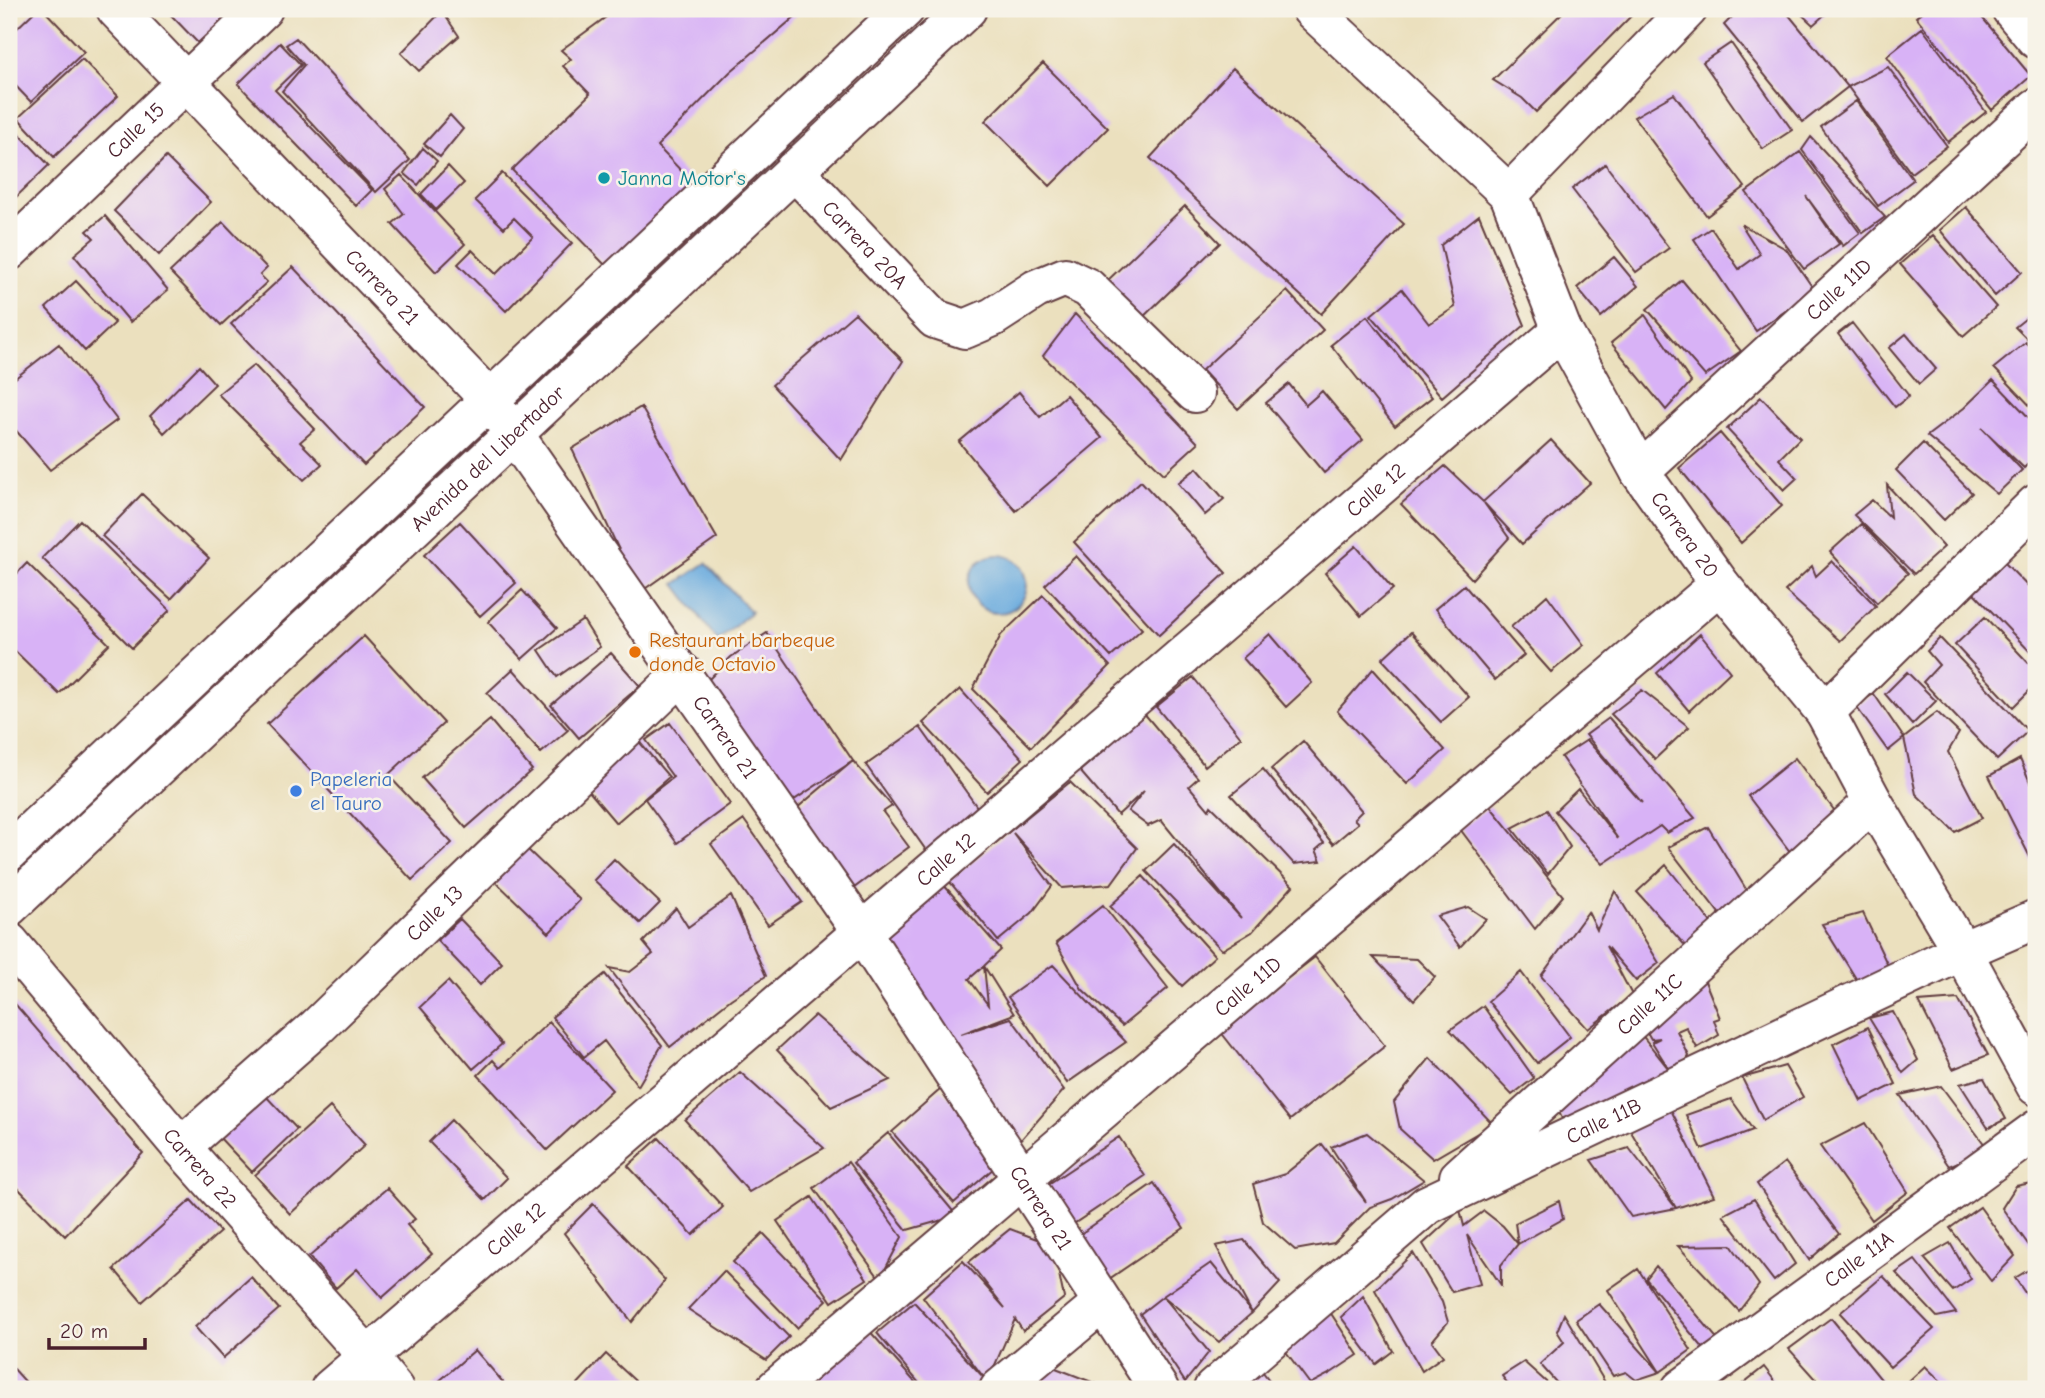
<svg xmlns="http://www.w3.org/2000/svg" width="2045" height="1398" font-family="'Comic Neue',sans-serif">
<rect width="100%" height="100%" fill="#f7f3e8"/>
<filter id="ink" filterUnits="userSpaceOnUse"><feTurbulence type="fractalNoise" baseFrequency=".0143" numOctaves="2"/><feDisplacementMap in="SourceGraphic" scale="14" xChannelSelector="R" yChannelSelector="G"/><feConvolveMatrix kernelMatrix="1 2 1 2 8 2 1 2 1" color-interpolation-filters="sRGB"/></filter>
<filter id="wash" filterUnits="userSpaceOnUse"><feTurbulence type="fractalNoise" baseFrequency=".00686" numOctaves="4" result="noise"/><feDisplacementMap in="SourceGraphic" scale="28" xChannelSelector="R" yChannelSelector="G"/><feGaussianBlur stdDeviation="1.57" result="paint"/><feColorMatrix in="noise" values="0 0 0 0 0 0 0 0 0 0 0 0 0 0 0 0 0 1.4 0 .05"/><feComposite in="paint" operator="in"/></filter>
<g filter="url(#wash)">
<rect width="100%" height="100%" fill="#ebe0be"/>
<!-- water -->
<path fill="#6aabde" stroke="#5a6584" stroke-width="2" d="M969 584a29 29 0 1 1 58 0a29 29 0 1 1-58 0Z
M706,563L751,612L718,641L675,584Z"/>
<g id="blocks">
<!-- building -->
<path fill="#d8b2f6" d="M37,9H43L84,52L31,102L9,79V36Z
M176,9H234L198,43L170,14Z
M617,9H804L730,72L657,146L696,186L610,270L512,170L590,94L563,66L571,59L561,50Z
M1566,9H1638L1536,112L1522,98L1493,80Z
M1740,9H1784L1848,87L1888,67L1947,146L1911,173L1848,87L1803,122L1724,25Z
M1796,9H1831L1813,25Z
M1926,9H1975L2031,76L1992,110L1916,17Z
M442,11L459,36L419,71L401,53Z
M1922,28L1986,112L1948,142L1887,56Z
M296,38L410,160L376,192L282,91L304,65L286,45Z
M280,43L301,65L275,90L372,190L356,206L238,84Z
M1731,43L1792,130L1763,149L1703,62Z
M82,59L118,96L54,157L18,118Z
M1043,63L1108,128L1050,186L985,121Z
M1233,68L1404,224L1321,314L1150,158Z
M1674,94L1745,187L1707,216L1634,117Z
M1856,101L1913,180L1878,206L1821,127Z
M450,115L463,129L440,157L424,144Z
M9,123L49,165L9,204Z
M1811,137L1885,217L1863,233L1802,150Z
M423,148L437,161L418,185L404,173Z
M1800,152L1860,233L1843,246L1806,196L1839,244L1804,269L1746,192Z
M166,157L211,202L159,255L114,211Z
M1605,164L1669,248L1636,272L1572,189Z
M448,166L464,183L436,210L421,194Z
M502,173L572,243L506,311L458,264L472,250L496,274L533,237L514,218L504,228L475,200Z
M401,175L465,244L436,272L392,224L404,214L385,189Z
M1185,206L1220,243L1140,320L1105,283Z
M1966,207L2022,272L1995,296L1940,230Z
M1479,215L1525,325L1442,397L1371,315L1402,289L1429,324L1455,307L1441,245Z
M105,216L168,290L130,322L74,255L94,238L87,231Z
M223,222L267,268L260,275L267,282L221,325L170,272Z
M1741,224L1786,249L1815,291L1756,331L1694,239L1711,228L1739,269L1760,254Z
M1933,235L1996,307L1963,336L1900,264Z
M1614,257L1638,286L1601,317L1577,288Z
M293,267L425,407L364,465L231,324Z
M1682,280L1741,351L1705,376L1647,309Z
M76,281L115,323L85,351L46,308Z
M1287,291L1323,330L1238,409L1202,370Z
M2036,310V348L2015,327Z
M855,313L903,361L841,460L772,385Z
M1075,314L1198,443L1164,474L1043,356Z
M1645,315L1691,382L1666,410L1611,343Z
M1367,316L1432,397L1395,426L1331,345Z
M1852,323L1909,396L1895,407L1838,334Z
M1906,334L1936,369L1919,384L1889,348Z
M2026,342L2036,353V412L1994,368Z
M59,344L117,420L50,470L13,427L9,431V383Z
M254,365L315,429L300,442L322,464L304,480L218,394Z
M199,366L215,384L164,433L150,416Z
M1993,380L2036,425V456L2024,468L1982,428L2022,470L1997,494L1927,436L1964,408Z
M1289,384L1306,405L1322,391L1363,440L1324,473L1266,403Z
M1019,392L1040,417L1066,395L1102,438L1016,511L959,442Z
M1761,397L1800,438L1779,459L1797,478L1784,490L1727,429Z
M641,407L717,538L639,593L572,449Z
M1720,433L1782,506L1741,543L1679,468Z
M1551,440L1590,483L1522,544L1484,503L1509,538L1472,579L1401,504L1445,466L1483,502Z
M1923,443L1972,493L1944,520L1896,470Z
M1197,468L1224,499L1205,515L1178,483Z
M1141,481L1226,573L1159,635L1074,542Z
M1887,485L1944,547L1914,574L1854,515L1872,500L1890,517Z
M142,494L209,558L171,599L102,536Z
M80,520L170,610L132,648L42,558Z
M460,522L516,583L480,616L424,555Z
M1861,524L1908,573L1877,603L1830,552Z
M1356,546L1393,589L1361,616L1325,573Z
M1076,556L1142,629L1111,657L1045,585Z
M1832,561L1876,606L1840,641L1785,591L1812,566L1816,576Z
M27,563L109,644L59,694L9,645V582Z
M2005,563L2036,595V658L1974,593Z
M1464,585L1524,655L1495,680L1435,609Z
M522,590L557,628L522,659L488,622Z
M1043,595L1110,666L1031,747L973,689L1001,635Z
M1547,595L1584,645L1551,672L1511,627Z
M1985,617L2036,671V684L2013,707L1955,645Z
M583,620L600,647L557,677L539,650Z
M1411,632L1469,697L1441,722L1382,659Z
M767,633L853,761L785,806L705,683L731,657Z
M1270,634L1312,683L1286,707L1243,658Z
M1700,634L1730,672L1689,711L1657,673Z
M364,636L444,723L388,775L452,843L412,880L267,724Z
M1940,638L2028,731L1997,760L1923,682L1939,665L1927,651Z
M611,653L640,686L579,738L551,705Z
M513,669L568,730L541,753L487,693Z
M1373,669L1445,750L1407,784L1337,711Z
M1907,672L1936,701L1912,725L1885,694Z
M1193,677L1241,737L1205,766L1156,707Z
M960,689L1023,759L987,792L923,723Z
M1642,690L1689,727L1655,759L1611,714Z
M1874,694L1904,738L1937,712L1959,733L1948,752L1982,818L1955,832L1916,794L1904,738L1888,751L1855,705Z
M1138,706L1198,778L1189,786L1209,810L1211,806L1293,886L1252,932L1222,950L1146,871L1174,844L1241,918L1161,820L1148,826L1128,811L1144,791L1118,815L1080,771L1107,748L1100,739Z
M1609,718L1695,818L1667,833L1660,826L1603,864L1555,811L1578,789L1618,839L1561,757L1587,740L1642,803L1586,735Z
M490,720L532,770L466,828L422,778Z
M670,723L730,804L677,843L645,799L673,777L646,740Z
M920,727L982,814L928,853L866,765Z
M636,738L669,777L616,823L583,784Z
M1303,741L1362,811L1354,819L1358,823L1333,844L1271,769Z
M1795,758L1843,822L1797,861L1748,796Z
M2020,759L2036,796V869L1989,776Z
M853,761L892,806L883,812L909,847L854,888L796,809Z
M1263,769L1324,843L1316,850L1321,861L1294,864L1231,795Z
M1070,782L1137,848L1111,884L1062,888L1013,833L1052,886L1032,913L998,941L949,881Z
M1490,806L1563,896L1535,929L1460,829Z
M1547,810L1570,847L1548,874L1512,828Z
M744,820L802,902L768,925L711,844Z
M1708,827L1749,894L1722,917L1668,847Z
M525,847L580,900L549,933L494,880Z
M614,859L660,903L640,923L594,880Z
M1666,865L1716,929L1689,950L1637,892Z
M1143,876L1215,956L1182,986L1110,906Z
M942,883L1001,950L984,966L969,979L988,1005L984,966L1014,1014L961,1034L1011,1018L1064,1090L1020,1141L878,939Z
M1615,891L1659,963L1636,981L1606,946L1632,995L1588,1029L1541,976L1588,912L1597,930Z
M731,896L766,976L731,999L670,1047L609,968L630,972L653,954L643,942L676,908L688,927Z
M1103,905L1168,988L1122,1026L1082,989L1056,943Z
M1468,907L1486,919L1460,947L1437,916Z
M1863,913L1890,970L1860,985L1822,924Z
M460,919L502,963L480,985L437,940Z
M1315,957L1385,1046L1290,1120L1220,1031Z
M1373,957L1417,959L1435,977L1414,1000Z
M1053,965L1126,1042L1067,1083L1008,997Z
M1521,972L1570,1037L1537,1063L1488,1001Z
M605,974L662,1045L638,1086L604,1041L584,1057L552,1017Z
M1702,974L1720,1018L1714,1020L1719,1035L1697,1048L1686,1027L1677,1031L1689,1056L1675,1078L1564,1123L1553,1099L1637,1029L1671,1072L1652,1042L1660,1038L1651,1039L1644,1027Z
M448,981L502,1044L473,1069L420,1007Z
M9,997L143,1153L65,1236L9,1179Z
M1958,999L1988,1055L1953,1069L1919,1002Z
M1483,1006L1534,1078L1512,1095L1450,1030Z
M1893,1012L1918,1060L1903,1073L1869,1018Z
M815,1015L890,1080L831,1107L777,1050Z
M549,1022L612,1090L547,1150L478,1075L493,1060L500,1068Z
M1868,1027L1896,1084L1861,1101L1833,1044Z
M1430,1058L1493,1124L1433,1159L1400,1129L1394,1102Z
M1785,1066L1803,1097L1763,1120L1742,1078Z
M740,1072L824,1148L749,1192L685,1120Z
M1984,1078L2006,1119L1988,1128L1960,1084Z
M1941,1086L1988,1149L1949,1166L1900,1095Z
M941,1089L1003,1160L954,1203L892,1132Z
M262,1092L297,1129L252,1172L217,1135Z
M1731,1099L1753,1130L1702,1149L1686,1115Z
M330,1107L365,1145L290,1214L255,1175Z
M1671,1110L1714,1196L1676,1208L1630,1130Z
M451,1120L507,1178L485,1200L429,1142Z
M1865,1123L1908,1192L1872,1220L1820,1146Z
M888,1133L957,1216L907,1230L853,1163Z
M1367,1133L1424,1180L1392,1199L1370,1207L1334,1243L1295,1250L1263,1222L1253,1184L1285,1174L1322,1144L1366,1202L1331,1147Z
M1119,1137L1145,1176L1072,1225L1047,1185Z
M659,1138L723,1207L693,1235L628,1166Z
M1629,1148L1676,1208L1631,1217L1591,1160Z
M848,1162L902,1237L880,1279L814,1188Z
M1785,1162L1839,1234L1809,1260L1757,1184Z
M2036,1182V1244L2030,1247L2002,1208L2016,1186Z
M1154,1183L1184,1228L1106,1281L1076,1237Z
M387,1188L415,1219L407,1225L432,1254L382,1298L357,1269L336,1288L309,1257Z
M812,1197L867,1279L832,1302L777,1221Z
M1754,1199L1795,1264L1774,1281L1723,1215Z
M191,1200L220,1232L142,1302L114,1269Z
M1559,1201L1563,1219L1518,1244L1515,1223Z
M593,1204L665,1280L632,1322L564,1233Z
M1980,1207L2015,1256L1991,1281L1950,1228Z
M1460,1210L1464,1226L1484,1211L1503,1226L1518,1244L1501,1265V1285L1467,1235L1480,1284L1452,1292L1423,1244Z
M1010,1229L1053,1245L1064,1298L1023,1331L1015,1319L988,1381L953,1389H924L877,1333L914,1302L985,1379L923,1297L963,1261L1005,1308L969,1262Z
M763,1233L827,1300L797,1328L733,1262Z
M1244,1240L1280,1283L1252,1313L1216,1246Z
M1950,1243L1971,1279L1953,1291L1924,1258Z
M1731,1245L1759,1285L1739,1311L1678,1246Z
M1413,1253L1442,1302L1448,1322L1432,1341L1443,1356L1422,1371L1375,1290Z
M1915,1260L1956,1313L1937,1317L1896,1273Z
M1211,1263L1252,1313L1219,1342L1163,1296L1209,1352L1185,1382L1140,1314L1163,1296Z
M1656,1266L1720,1342L1704,1349L1646,1279Z
M2035,1266L2036,1267V1309L2015,1278Z
M1638,1269L1691,1350L1660,1372L1608,1290Z
M724,1271L789,1337L766,1360L688,1309Z
M1883,1276L1934,1329L1890,1367L1840,1313Z
M251,1277L279,1309L223,1358L195,1327Z
M1363,1296L1393,1351L1376,1364L1341,1317Z
M1599,1304L1660,1372L1636,1380L1626,1372L1613,1376L1576,1320Z
M1330,1312L1358,1355L1331,1373L1310,1384L1281,1345Z
M1564,1314L1606,1384L1601,1389H1562L1540,1364L1564,1342L1557,1331Z
M1831,1318L1888,1388L1886,1389H1825L1789,1349Z
M867,1328L921,1389H804Z
M475,1350L509,1389H430Z
M606,1354L644,1389H573Z
M1524,1362L1554,1389H1512L1502,1376Z
M1048,1365L1097,1384L1098,1389H1019Z
M1925,1366L1949,1389H1900Z
M1259,1367L1276,1389H1242Z
M1764,1367L1781,1389H1736Z
M13,1368L32,1389H9V1372Z"/>
</g>
</g>
<g filter="url(#ink)">
<use href="#blocks" fill-opacity="0" stroke="#623c41" stroke-width="2"/>
<g fill="none" stroke-linecap="round" stroke-linejoin="round">
<defs>
<g id="minor">
<path id="s1" d="M116,9L490,400L862,933L1159,1389"/>
<path id="s2" d="M1311,9L1509,194L1562,330L1640,472L1720,584L1825,712L1873,802L1962,951L2036,1086"/>
<path d="M2011,9L2036,39"/>
<path id="s3" d="M794,170L935,319L965,329L993,317L1036,289L1065,277L1088,288L1195,393"/>
<path d="M1509,194L1688,9"/>
<path id="s4" d="M9,251L263,9"/>
<path id="s5" d="M1640,472L2036,108"/>
<path d="M1825,712L2036,504"/>
<path id="s6" d="M9,942L181,1147L368,1357L394,1389"/>
<path id="s7" d="M181,1147L317,1027L683,673"/>
<path id="s8" d="M1459,1177L1873,802"/>
<path id="s9" d="M330,1389L1562,330"/>
<path id="s10" d="M775,1389L1720,584"/>
<path d="M999,1389L1102,1303"/>
<path id="s11" d="M1213,1389L1427,1205L1962,951L2036,919"/>
<path id="s12" d="M1681,1389L2036,1130"/>
</g>
<g id="secondary">
<path d="M9,852L905,9"/>
<path id="s13" d="M9,907L967,9"/>
</g>
</defs>
<!-- minor casing -->
<use href="#minor" stroke="#623c41" stroke-width="42"/>
<!-- secondary casing -->
<use href="#secondary" stroke="#623c41" stroke-width="42"/>
<!-- minor -->
<use href="#minor" stroke="#fff" stroke-width="38"/>
<!-- secondary -->
<use href="#secondary" stroke="#fff" stroke-width="38"/>
</g>
</g>
<!-- markers -->
<circle fill="#0f9aa8" stroke="#f7f3e8" stroke-width="2.5" cx="604" cy="178" r="7"/>
<circle fill="#e8710a" stroke="#f7f3e8" stroke-width="2.5" cx="635" cy="652" r="7"/>
<circle fill="#3f7fe0" stroke="#f7f3e8" stroke-width="2.5" cx="296" cy="791" r="7"/>
<g text-anchor="middle" stroke-width="5" stroke-linejoin="round" paint-order="stroke">
<!-- street labels -->
<g font-size="21" fill="#4a1f2b" stroke="#f7f3e8">
<text dy="7" stroke="none"><textPath href="#s4" startOffset="175">Calle 15</textPath></text>
<text dy="7" stroke="none"><textPath href="#s3" startOffset="103">Carrera 20A</textPath></text>
<text dy="7" stroke="none"><textPath href="#s1" startOffset="385">Carrera 21</textPath></text>
<text dy="7" stroke="none"><textPath href="#s5" startOffset="270">Calle 11D</textPath></text>
<text dy="7" stroke="none"><textPath href="#s13" startOffset="656">Avenida del Libertador</textPath></text>
<text dy="7" stroke="none"><textPath href="#s9" startOffset="1379">Calle 12</textPath></text>
<text dy="7" stroke="none"><textPath href="#s2" startOffset="656">Carrera 20</textPath></text>
<text dy="7" stroke="none"><textPath href="#s1" startOffset="952">Carrera 21</textPath></text>
<text dy="7" stroke="none"><textPath href="#s9" startOffset="812">Calle 12</textPath></text>
<text dy="7" stroke="none"><textPath href="#s7" startOffset="345">Calle 13</textPath></text>
<text dy="7" stroke="none"><textPath href="#s10" startOffset="621">Calle 11D</textPath></text>
<text dy="7" stroke="none"><textPath href="#s8" startOffset="257">Calle 11C</textPath></text>
<text dy="7" stroke="none"><textPath href="#s11" startOffset="478">Calle 11B</textPath></text>
<text dy="7" stroke="none"><textPath href="#s6" startOffset="296">Carrera 22</textPath></text>
<text dy="7" stroke="none"><textPath href="#s1" startOffset="1519">Carrera 21</textPath></text>
<text dy="7" stroke="none"><textPath href="#s9" startOffset="245">Calle 12</textPath></text>
<text dy="7" stroke="none"><textPath href="#s12" startOffset="220">Calle 11A</textPath></text>
</g>
<!-- culture labels -->
<g font-size="21" fill="#0d838f" stroke="#f7f3e8" text-anchor="start">
<text x="618" y="185">Janna Motor's</text>
</g>
<!-- food labels -->
<g font-size="21" fill="#c56008" stroke="#f7f3e8" text-anchor="start">
<text x="649" y="647">Restaurant barbeque<tspan x="649" dy="24">donde Octavio</tspan></text>
</g>
<!-- shop labels -->
<g font-size="21" fill="#366cbe" stroke="#f7f3e8" text-anchor="start">
<text x="310" y="786">Papeleria<tspan x="310" dy="24">el Tauro</tspan></text>
</g>
</g>
<!-- margin -->
<rect width="2045" height="1398" fill="none" stroke="#f7f3e8" stroke-width="35"/>
<!-- scale -->
<path d="M49 1338v10h96v-10" fill="none" stroke="#4a1f2b" stroke-width="3.5"/>
<text x="60" y="1338" font-size="21" fill="#4a1f2b" stroke="#f7f3e8" stroke-width="5" paint-order="stroke">20 m</text>
</svg>
